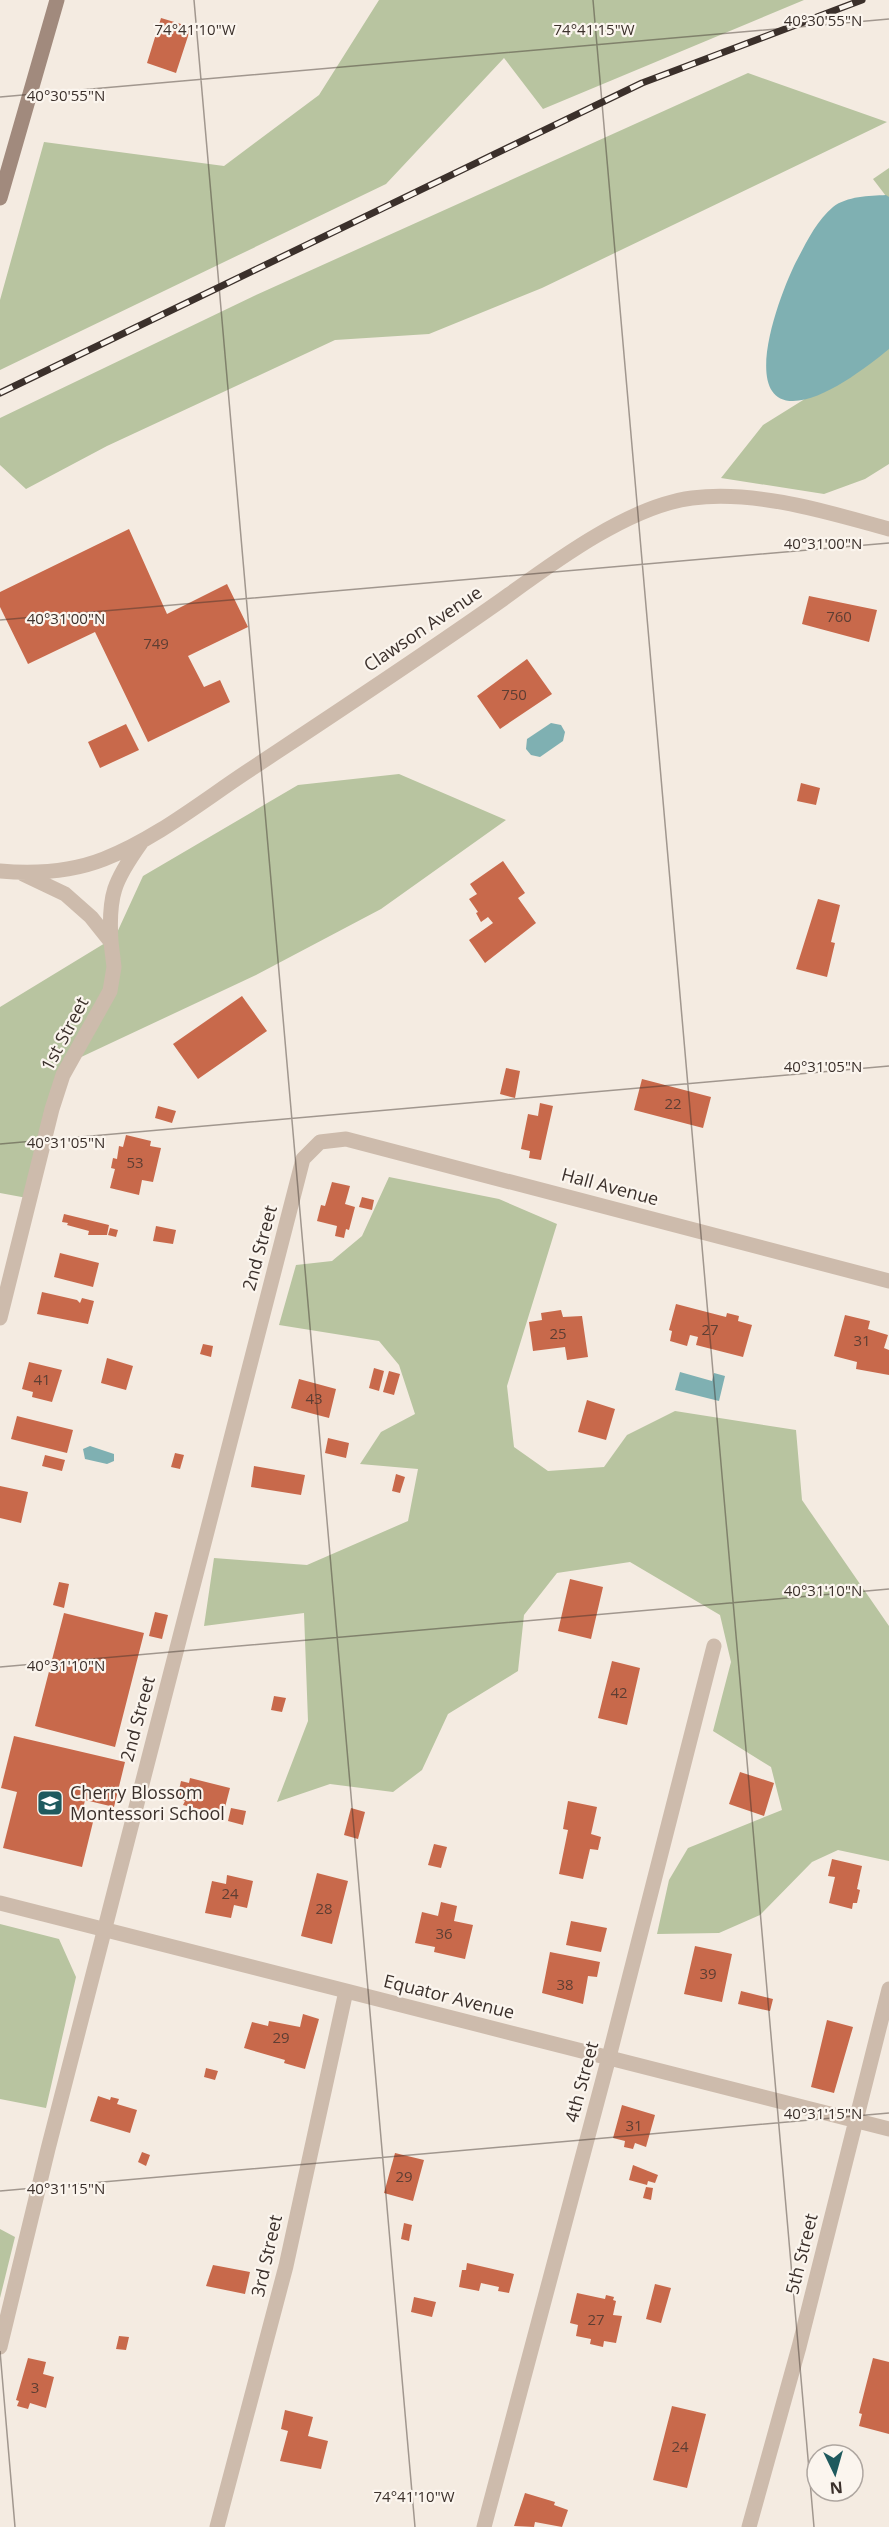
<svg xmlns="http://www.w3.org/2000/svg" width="889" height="2527" font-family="'Open Sans',sans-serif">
<rect width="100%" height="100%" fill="#f4ebe1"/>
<!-- green -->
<path fill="#b8c4a0" d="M379,0H804L543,109L504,58L386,184L0,370V300L44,142L224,166L319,95Z
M748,73L887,122L542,288L429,334L335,340L107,446L26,489L0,465V418L256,295Z
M889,168V200L873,179Z
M889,343V464L865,479L824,494L721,478L763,425L869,359Z
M399,774L506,820L381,909L256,975L62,1066L27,1198L0,1193V1007L115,937L143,876L298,785Z
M389,1177L499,1199L557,1224L507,1386L514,1447L548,1471L604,1467L627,1435L675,1411L796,1430L802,1500L889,1626V1861L838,1850L812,1862L760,1915L719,1933L657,1934L669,1880L688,1848L782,1810L771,1767L713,1731L731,1662L720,1615L630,1562L557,1573L524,1615L518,1671L448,1714L422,1770L393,1792L330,1784L277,1802L308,1721L304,1613L204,1626L214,1558L307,1565L408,1521L418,1469L360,1464L381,1432L415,1414L399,1365L379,1341L279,1325L296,1265L332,1261L362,1236Z
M0,1924L59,1939L76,1977L46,2108L0,2099Z
M0,2229L15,2237L0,2298Z"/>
<!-- water -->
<path fill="#7fb0b2" d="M886,195L889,197V349C867,367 823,401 793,401C737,401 784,284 797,260C806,243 817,220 833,207C847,196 869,196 886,195Z
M551,723L561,725L565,732L563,741L540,757L531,755L526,749L527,739Z
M680,1372L712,1381L714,1373L725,1376L719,1401L675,1390Z
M90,1446L114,1454V1461L107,1464L85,1459L83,1449Z"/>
<!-- building -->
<path fill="#c8694b" d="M161,18L191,27L176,73L147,63Z
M129,529L167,614L227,584L248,627L188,656L204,687L220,680L230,702L148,742L95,632L28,664L0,607V592Z
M809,596L877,610L869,642L802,624Z
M527,659L552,694L500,729L477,696Z
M126,724L139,750L100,768L88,742Z
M801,783L820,788L816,805L797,801Z
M503,861L525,893L518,898L536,923L485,963L469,940L493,923L488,917L481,922L476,913L478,912L469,899L477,894L470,884Z
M818,899L840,905L831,942L835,943L827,977L796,969Z
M242,996L267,1031L198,1079L173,1044Z
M506,1068L520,1071L515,1098L500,1094Z
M642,1079L711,1097L703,1128L634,1110Z
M540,1103L553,1106L541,1160L529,1158L530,1151L521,1149L528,1114L538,1116Z
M158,1106L176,1111L172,1123L155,1118Z
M126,1135L151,1141L150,1146L161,1148L153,1182L142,1180L139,1195L110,1188L115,1169L111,1168L113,1158L117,1159L119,1146L123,1147Z
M332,1182L350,1186L345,1204L355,1207L349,1230L346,1229L344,1238L335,1236L337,1226L317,1221L321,1205L325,1206Z
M362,1197L374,1200L372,1210L359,1207Z
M64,1214L109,1225L107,1235H88L89,1231L67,1225L68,1223L62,1222Z
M156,1226L176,1230L173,1244L153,1241Z
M110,1228L118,1230L116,1237L108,1235Z
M60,1253L99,1263L93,1287L54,1277Z
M42,1292L77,1300L80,1303L82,1298L94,1301L88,1324L37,1314Z
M676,1304L726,1317L727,1313L739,1316L738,1321L752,1325L743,1357L696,1345L698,1337L690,1335L687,1346L670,1341L672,1331L669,1330Z
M561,1310L563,1317L582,1316L588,1357L567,1360L565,1347L533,1351L529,1322L542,1320L541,1313Z
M845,1315L870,1321L868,1329L888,1335L884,1348L889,1350V1375L856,1369L857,1362L834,1356Z
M203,1344L213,1346L211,1357L200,1354Z
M107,1358L133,1366L126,1390L101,1383Z
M29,1362L62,1370L52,1402L32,1397L33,1392L22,1389Z
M374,1368L384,1371L379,1391L369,1388Z
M389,1371L400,1374L394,1395L383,1392Z
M299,1379L336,1389L329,1418L291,1408Z
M587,1400L615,1409L606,1440L578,1432Z
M17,1416L73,1430L67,1453L11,1439Z
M328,1438L349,1443L346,1458L325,1453Z
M175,1453L184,1455L180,1469L171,1467Z
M45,1455L65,1460L62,1471L42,1466Z
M254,1466L305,1475L301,1495L251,1487Z
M396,1474L405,1477L400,1493L392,1491Z
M0,1486L28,1492L21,1523L0,1518Z
M570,1579L603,1587L591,1639L558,1631Z
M59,1582L69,1584L64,1608L53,1605Z
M155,1612L168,1615L162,1639L149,1636Z
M64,1613L144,1633L115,1747L35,1726Z
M612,1661L640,1668L627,1725L598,1718Z
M274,1696L286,1698L282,1712L271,1710Z
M14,1736L125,1762L114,1807L85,1800L81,1819L93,1822L82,1867L3,1848L17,1792L1,1788Z
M740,1772L774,1783L764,1816L729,1804Z
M190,1778L230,1788L223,1815L183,1805L185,1801L177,1799L181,1781L189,1783Z
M568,1801L597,1807L591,1834L601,1837L598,1850L590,1849L583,1879L559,1874L568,1830L563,1829Z
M231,1808L246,1811L243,1825L228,1821Z
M351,1808L365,1812L358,1839L344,1835Z
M434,1844L447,1847L441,1868L428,1865Z
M832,1859L862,1866L857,1889L860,1890L857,1903H853L852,1909L829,1903L835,1877L828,1876Z
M317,1873L348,1881L332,1944L301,1936Z
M227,1875L253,1881L247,1908L234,1905L231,1918L205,1913L212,1881L226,1884Z
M441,1902L457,1906L454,1921L473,1925L465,1959L434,1952L435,1947L415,1943L422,1912L438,1916Z
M571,1921L607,1928L601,1952L566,1945Z
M695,1946L732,1954L722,2002L684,1994Z
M550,1952L600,1962L597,1977L588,1976L583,2004L542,1993Z
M741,1991L773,1999L770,2011L738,2004Z
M303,2014L319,2019L305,2069L284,2063L285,2060L244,2048L252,2022L268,2026L269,2021L300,2027Z
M827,2020L853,2027L834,2093L811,2087Z
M206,2068L218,2071L215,2080L204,2077Z
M98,2096L110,2100L111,2097L119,2099L117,2104L137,2110L130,2133L90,2121Z
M622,2105L655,2115L646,2147L635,2143L633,2149L624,2147L625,2141L613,2138Z
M142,2152L150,2155L146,2166L138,2162Z
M395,2153L424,2160L413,2201L384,2193Z
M633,2165L658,2175L655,2183L648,2181L647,2185L629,2180Z
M646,2187L653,2188L651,2200L643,2198Z
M404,2223L412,2225L409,2241L401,2239Z
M467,2263L514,2274L509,2293L498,2291L499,2287L481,2283L479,2291L459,2287L462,2270H466Z
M213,2265L250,2272L245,2294L206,2286Z
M655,2284L671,2288L661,2323L646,2319Z
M577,2293L605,2299L606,2295L614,2297L613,2300L616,2301L613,2315L622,2316L616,2343L604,2341L603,2347L590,2344L591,2339L576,2336L578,2325L570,2323Z
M414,2297L436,2302L432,2317L411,2312Z
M119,2336L129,2337L126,2350L116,2349Z
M28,2358L46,2362L43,2374L54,2377L46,2408L30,2403L28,2409L17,2406L19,2401L16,2400Z
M873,2358L889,2362V2434L859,2426L862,2414L859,2413Z
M672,2406L706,2414L687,2488L653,2480Z
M285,2410L313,2417L308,2436L328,2441L321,2469L280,2461L288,2431L281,2429Z
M525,2493L555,2502L554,2505L568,2510L562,2527L535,2522L534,2527L514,2526Z"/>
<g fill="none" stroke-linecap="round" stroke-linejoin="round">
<!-- street -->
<path stroke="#cdbbac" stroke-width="15" d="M0,871C35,874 71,872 104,859C155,839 200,803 245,773C331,716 418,659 503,599C554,562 629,506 692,498C757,490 827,512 889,529
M111,942C108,895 114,881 141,843
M0,1318L52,1109L63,1075L110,991L114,967L111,942L91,917L65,894L23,874
M0,1903L889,2129
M0,2347L48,2149L303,1159L320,1142L346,1139L889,1281
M217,2527L286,2266L346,1991
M484,2527L609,2057L714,1646
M749,2527L799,2347L889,1989"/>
<!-- secondary -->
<path stroke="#a18a7d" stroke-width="15" d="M0,198L57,0"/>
<defs>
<path id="rail" d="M0,393L642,83L862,0"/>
</defs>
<!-- rail casing -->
<use href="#rail" stroke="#3b302b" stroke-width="7"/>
<!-- rail -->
<use href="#rail" stroke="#fbf5ee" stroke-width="4.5" stroke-dasharray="14" stroke-linecap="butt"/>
</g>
<!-- ticks -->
<path fill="none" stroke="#3b302b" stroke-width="1.5" stroke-opacity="0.45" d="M194,0L415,2527M593,0L814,2527M0,97L889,19M0,620L889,543M0,1144L889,1066M0,1667L889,1589M0,2191L889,2113M0,2351L15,2527"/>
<!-- icons -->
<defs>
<symbol id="school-square" viewBox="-11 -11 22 22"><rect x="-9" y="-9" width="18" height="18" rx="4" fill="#1f5a5e" stroke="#fbf5ee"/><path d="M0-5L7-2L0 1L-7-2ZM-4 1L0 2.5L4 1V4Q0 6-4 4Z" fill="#fff"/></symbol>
</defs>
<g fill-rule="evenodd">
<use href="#school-square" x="35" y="1788" width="30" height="30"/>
</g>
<g text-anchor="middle" stroke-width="4.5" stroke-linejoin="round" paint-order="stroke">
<!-- number labels -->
<g font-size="15" fill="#5e3e33">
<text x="839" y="622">760</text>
<text x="156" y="649">749</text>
<text x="514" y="700">750</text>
<text x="673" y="1109">22</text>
<text x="135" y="1168">53</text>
<text x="710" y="1335">27</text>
<text x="558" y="1339">25</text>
<text x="862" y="1346">31</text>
<text x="42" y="1385">41</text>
<text x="314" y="1404">43</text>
<text x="619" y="1698">42</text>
<text x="230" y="1899">24</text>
<text x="324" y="1914">28</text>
<text x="444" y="1939">36</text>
<text x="708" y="1979">39</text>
<text x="565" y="1990">38</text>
<text x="281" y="2043">29</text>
<text x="634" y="2131">31</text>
<text x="404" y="2182">29</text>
<text x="596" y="2325">27</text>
<text x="35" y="2393">3</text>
<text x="680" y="2452">24</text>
</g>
<!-- street labels -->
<g font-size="18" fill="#3b302b" stroke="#fbf5ee">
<text transform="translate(423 629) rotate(-34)" y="6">Clawson Avenue</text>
<text transform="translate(65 1034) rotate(-62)" y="6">1st Street</text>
<text transform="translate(610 1187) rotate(15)" y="6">Hall Avenue</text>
<text transform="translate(260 1248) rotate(-75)" y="6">2nd Street</text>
<text transform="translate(138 1719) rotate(-75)" y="6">2nd Street</text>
<text transform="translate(449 1997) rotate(14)" y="6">Equator Avenue</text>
<text transform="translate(582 2082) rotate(-75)" y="6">4th Street</text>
<text transform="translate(802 2254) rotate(-76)" y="6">5th Street</text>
<text transform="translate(267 2256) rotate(-77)" y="6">3rd Street</text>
</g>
<!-- poi labels -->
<g font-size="18" fill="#3b302b" stroke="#fbf5ee" text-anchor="start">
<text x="70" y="1799">Cherry Blossom<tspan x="70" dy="21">Montessori School</tspan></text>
</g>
</g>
<g font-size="15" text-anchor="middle" fill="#3b302b" stroke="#fbf5ee" stroke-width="4.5" stroke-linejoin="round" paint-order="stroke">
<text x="823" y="26">40°30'55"N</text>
<text x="195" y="35">74°41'10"W</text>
<text x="594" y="35">74°41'15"W</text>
<text x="66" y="101">40°30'55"N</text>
<text x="823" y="549">40°31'00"N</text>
<text x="66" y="624">40°31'00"N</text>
<text x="823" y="1072">40°31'05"N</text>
<text x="66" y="1148">40°31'05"N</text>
<text x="823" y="1596">40°31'10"N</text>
<text x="66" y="1671">40°31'10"N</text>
<text x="823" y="2119">40°31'15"N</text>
<text x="66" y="2194">40°31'15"N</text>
<text x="414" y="2502">74°41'10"W</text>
</g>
<!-- north arrow -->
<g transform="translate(835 2473) rotate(175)"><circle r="28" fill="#fbf5ee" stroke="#aea6a0" stroke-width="1.5"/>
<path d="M0-4.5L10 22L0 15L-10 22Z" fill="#1f5a5e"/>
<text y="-9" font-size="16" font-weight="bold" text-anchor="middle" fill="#3b302b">N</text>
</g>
</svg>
